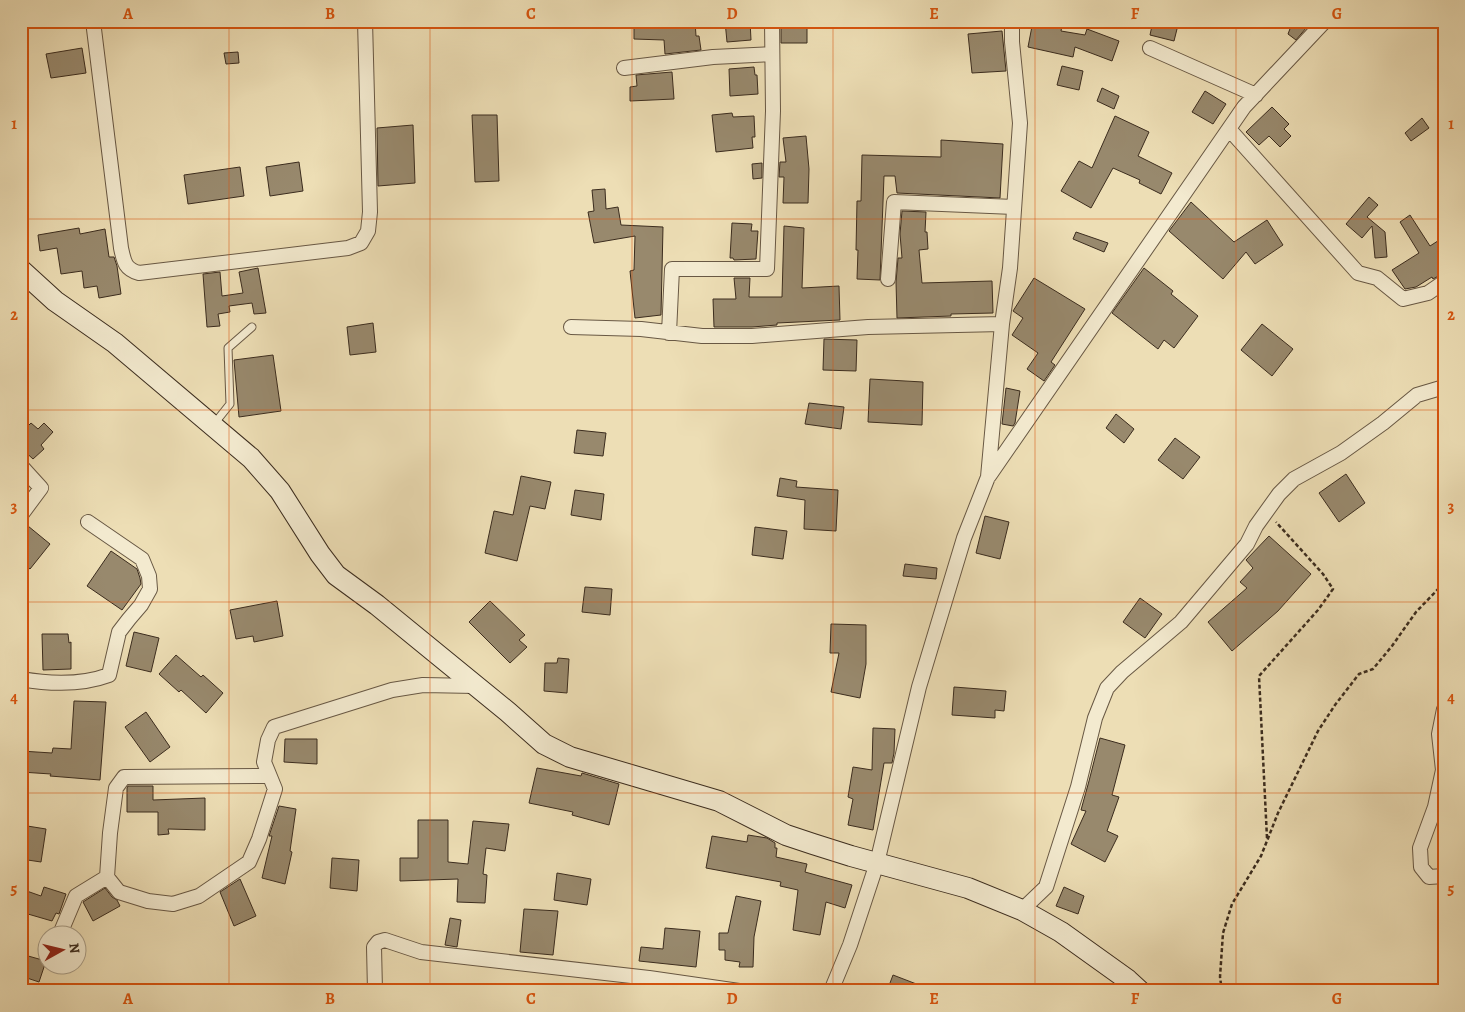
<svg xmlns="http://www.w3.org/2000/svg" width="1465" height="1012" font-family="Alegreya,serif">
<rect width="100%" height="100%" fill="#eddeb5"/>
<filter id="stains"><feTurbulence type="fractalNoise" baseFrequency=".004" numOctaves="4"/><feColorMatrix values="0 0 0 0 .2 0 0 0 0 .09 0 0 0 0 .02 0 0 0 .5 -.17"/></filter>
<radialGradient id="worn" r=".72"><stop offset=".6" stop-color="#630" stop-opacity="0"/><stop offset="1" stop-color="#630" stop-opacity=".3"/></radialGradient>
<!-- building -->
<path fill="#98896d" stroke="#3b2c1e" d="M634,21H695L696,36H699L701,50L665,54L664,40L634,39Z
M725,21H750L751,40L727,42Z
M781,21H807V43H781Z
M1033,21H1063L1061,31L1085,35L1087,29L1119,41L1112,61L1075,47L1073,57L1028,47Z
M1153,21H1179L1174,41L1150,35Z
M1293,21H1312L1296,40L1288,34Z
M1002,31L1006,71L972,73L968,34Z
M82,48L86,73L51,78L46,54Z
M238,52L239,63L226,64L224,53Z
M1062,66L1083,71L1079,90L1057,85Z
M754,67L755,75H757L758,94L730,96L729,69Z
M672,72L674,99L630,101V87L637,86L636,75Z
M1102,88L1119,96L1114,109L1097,101Z
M1205,91L1226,104L1213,124L1192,112Z
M1272,107L1289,124L1284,129L1291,136L1280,147L1269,136L1259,145L1246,132Z
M732,113L733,117L754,116L755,137H752L753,148L716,152L712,115Z
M472,115H497L499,181L475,182Z
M1115,116L1149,132L1138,156L1172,173L1161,194L1139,183L1140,180L1113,168L1091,208L1061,191L1079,161L1092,168Z
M1422,118L1429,128L1411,141L1405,133Z
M413,125L415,183L378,186L377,128Z
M806,136L809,169L808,203H783L784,177H779L780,162H786L783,138Z
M941,140L1003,144L1000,198L897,193L895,176H884L880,280L857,279L858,250H856L857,201H861L862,155L941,157Z
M299,162L303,191L270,196L266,167Z
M762,163V178L753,179L752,164Z
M240,167L244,196L188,204L184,175Z
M605,189L606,209L618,207L621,225L663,227L661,315L635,318L630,271L634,270L635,236L594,243L588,212L594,211L592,190Z
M1369,197L1378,205L1367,217L1385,232L1387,257L1375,258L1372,226L1362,238L1346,224Z
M1191,202L1234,242L1267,220L1283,245L1255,264L1246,252L1223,279L1169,231Z
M902,211L926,212L925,232H927L928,249L919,250L922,283L992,281L993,313L951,314V316L897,318L896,282L898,258H902L900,234Z
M1410,215L1430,246L1444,237V273L1433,279L1432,277L1416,287L1405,289L1392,270L1419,253L1400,222Z
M732,223L752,224L751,231H758L756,259L734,260L733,258H730Z
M784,226L804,228L802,288L839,286L840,320L777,323V325L752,327H714L713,299H736L734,278H750L749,297H782Z
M79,228L80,234L105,229L109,257H114L117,266L121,294L99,298L97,286L84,288L82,271L61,274L57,248L40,251L38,235Z
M1076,232L1108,243L1104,252L1073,239Z
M258,268L266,313L254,314L252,303L229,306L230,312L218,314L220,326L207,327L203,274L220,272L222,296L243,293L239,272Z
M1144,268L1173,291L1171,294L1198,316L1174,348L1164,340L1158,349L1112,313Z
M1034,278L1085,309L1051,362L1055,365L1044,381L1027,369L1038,353L1012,335L1023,318L1013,311Z
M373,323L376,352L350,355L347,327Z
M1262,324L1293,349L1272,376L1241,350Z
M824,339L857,340L856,371L823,370Z
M273,355L281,411L239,417L234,360Z
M870,379L923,382L922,425L868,422Z
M1006,388L1020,391L1015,423L1013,426L1002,424Z
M809,403L844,407L841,429L805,424Z
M1116,414L1134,429L1124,443L1106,428Z
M31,423L38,429L44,423L53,432L41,445L44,449L33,459L21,448V433Z
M577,430L606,433L603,456L574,453Z
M1175,438L1200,457L1183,479L1158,460Z
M1346,474L1365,503L1339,522L1319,493Z
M521,476L551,482L545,509L530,506L517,561L485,553L494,511L513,515Z
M780,478L797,481L796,487L838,490L836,531L804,529L805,500L777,496Z
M575,490L604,494L601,520L571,515Z
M985,516L1009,522L1000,559L976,553Z
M28,526L50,544L30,569L21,562V534Z
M755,527L787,531L783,559L752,555Z
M1269,536L1311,574L1278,611L1232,651L1208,622L1247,588L1240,582L1253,568L1246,560Z
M111,551L137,569L140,578L141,584L122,610L87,586Z
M905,564L937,568L936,579L903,576Z
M585,587L612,589L610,615L582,612Z
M1140,598L1162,614L1145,638L1123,622Z
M277,601L283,636L254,642L253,636L236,639L230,610Z
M490,601L525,635L519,640L527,647L510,663L469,622Z
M831,624L866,625V664L860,698L831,692L839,653H830Z
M134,632L159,638L151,672L126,666Z
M42,634H68L69,643L71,642V669L43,670Z
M176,655L201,677L203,675L223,693L206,713L181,690L179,692L159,674Z
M558,658L569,659L567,693L544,691L545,663H557Z
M954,687L1006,691L1004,711L995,710V718L952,715Z
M74,701L106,702L100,780L50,776L51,774L21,772V751L52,753L53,748L71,749Z
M146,712L170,747L150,762L125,727Z
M873,728L895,729L894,753L892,763H884L873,830L848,825L853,799L848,797L853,767L872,770Z
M1100,738L1125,745L1112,795L1119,797L1107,831L1118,836L1105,862L1071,844L1086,811L1081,810L1089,781Z
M285,739H317V764L284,762Z
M537,768L581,776L582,773L619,784L609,825L572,815L573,812L529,803Z
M128,786H153V800L205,798V830L168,829L169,834L158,835V812H127V788Z
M279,806L296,809L290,851L292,852L285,884L262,878L272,836H269Z
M418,820H448V862L468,864L473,821L509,824L505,851L486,848L483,874L487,875L485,903L457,902L458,879L400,881V858H418Z
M21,825L46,829L41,862L21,859Z
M748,835L767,838L775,843V848H777L776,857L807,864L805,872L852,885L845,908L826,902L820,935L793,930L798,890L780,886L781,882L706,868L712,836L747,842Z
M332,858L359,860L357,891L330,888Z
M557,873L591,879L587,905L554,900Z
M240,879L256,916L234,926L220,892Z
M44,887L66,894L59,914L56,913L52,921L21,912V889L41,896Z
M1064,887L1084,896L1078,914L1056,906Z
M105,888L112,897L117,900L120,906L93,921L83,902Z
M736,896L761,901L754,937L753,967H739L740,962L725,960V950H719V933H728Z
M524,909L558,911L553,955L520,952Z
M450,918L461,920L457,947L445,945Z
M665,928L700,931L696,967L639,961L641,947L663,949Z
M21,954L46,961L39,982L21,976Z
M893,975L932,990V991H887Z"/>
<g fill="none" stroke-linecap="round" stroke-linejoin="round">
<defs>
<path id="lane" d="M214,424L230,404L228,348L252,327"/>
<path id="street" d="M93,21L121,248C124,262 125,269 139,273L348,248L361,243L368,231L370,212L365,21
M1150,48L1256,95
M624,68L713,57L772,54
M1229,129L1358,273L1377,278L1403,299L1428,293L1444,282
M888,279L894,202L1014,207
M571,327L641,329L702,336H752L868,327L1002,324
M669,333L672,269H767L773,111L772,21
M21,466L41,488L21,515
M989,476L1244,107L1325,21
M21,679C49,684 82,685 109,675L119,632L129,619L141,605L150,589L149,576L142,559L88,522
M1444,709L1439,734L1443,770L1435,807L1420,848L1421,867L1429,877L1444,876
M269,776L124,777L116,788L110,833L107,877L119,892L148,901L173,904L199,896L249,862L259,839L275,789L264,762L268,740L274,727L392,690L423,685L475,686
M1022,910L1046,887L1078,787L1095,718L1107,688L1122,672L1181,622L1247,544L1256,526L1279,494L1294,479L1341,453L1383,423L1417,395L1444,387
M60,934L76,896L107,877
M375,991L374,947L378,942L385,940L421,952L649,978L739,991
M831,991L850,945L877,863L919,687L964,538L988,477L1002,324L1010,268L1020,123L1012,42V21"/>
<path id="secondary" d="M21,270L55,301L115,343L251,458L280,491L320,554L336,575L377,605L508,712L544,744L570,757L719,801L786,835L813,844L851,856L968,888L1022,910L1061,932L1128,980L1140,991"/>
</defs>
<!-- lane casing -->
<use href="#lane" stroke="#685844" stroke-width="9"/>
<!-- street casing -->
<use href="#street" stroke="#685844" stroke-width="16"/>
<!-- secondary casing -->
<use href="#secondary" stroke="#3b2c1e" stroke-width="22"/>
<!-- path -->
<path stroke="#3b2c1e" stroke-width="2.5" stroke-dasharray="4 2.5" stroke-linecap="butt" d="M1267,838L1259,676L1318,610L1333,589L1323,574L1276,522
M1222,991L1220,977L1223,933L1232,904L1261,856L1278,813L1318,731L1335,705L1359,674L1373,669L1392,646L1416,612L1444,583"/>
<!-- lane -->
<use href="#lane" stroke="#f3eacf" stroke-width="7"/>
<!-- street -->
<use href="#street" stroke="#f3eacf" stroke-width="14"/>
<!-- secondary -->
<use href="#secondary" stroke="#f3eacf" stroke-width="20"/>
</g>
<!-- grid -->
<path fill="none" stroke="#d7540e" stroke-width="1" stroke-opacity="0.55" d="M229,21V991M430,21V991M632,21V991M833,21V991M1035,21V991M1236,21V991M21,219H1444M21,410H1444M21,602H1444M21,793H1444"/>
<!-- margin -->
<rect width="1465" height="1012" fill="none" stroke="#eddeb5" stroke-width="55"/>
<!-- north arrow -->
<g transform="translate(62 950) rotate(82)"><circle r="24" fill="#f3eacf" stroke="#a99e88"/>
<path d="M0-4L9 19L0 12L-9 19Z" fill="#8f2418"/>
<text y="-8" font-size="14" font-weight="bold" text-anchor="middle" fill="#3b2c1e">N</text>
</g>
<rect x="28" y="28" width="1410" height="956" fill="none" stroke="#d7540e" stroke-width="2"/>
<g font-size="16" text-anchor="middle" font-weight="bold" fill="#d7540e">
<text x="128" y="19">A</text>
<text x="330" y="19">B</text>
<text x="531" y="19">C</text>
<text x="732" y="19">D</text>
<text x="934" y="19">E</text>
<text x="1135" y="19">F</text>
<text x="1337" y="19">G</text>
<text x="14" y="129">1</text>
<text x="1451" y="129">1</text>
<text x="14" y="320">2</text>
<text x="1451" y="320">2</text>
<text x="14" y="512">3</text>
<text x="1451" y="512">3</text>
<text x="14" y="703">4</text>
<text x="1451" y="703">4</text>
<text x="14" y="894">5</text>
<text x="1451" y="894">5</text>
<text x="128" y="1004">A</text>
<text x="330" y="1004">B</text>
<text x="531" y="1004">C</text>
<text x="732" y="1004">D</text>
<text x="934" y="1004">E</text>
<text x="1135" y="1004">F</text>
<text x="1337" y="1004">G</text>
</g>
<rect width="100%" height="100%" filter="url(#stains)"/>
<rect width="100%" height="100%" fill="url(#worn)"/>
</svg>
